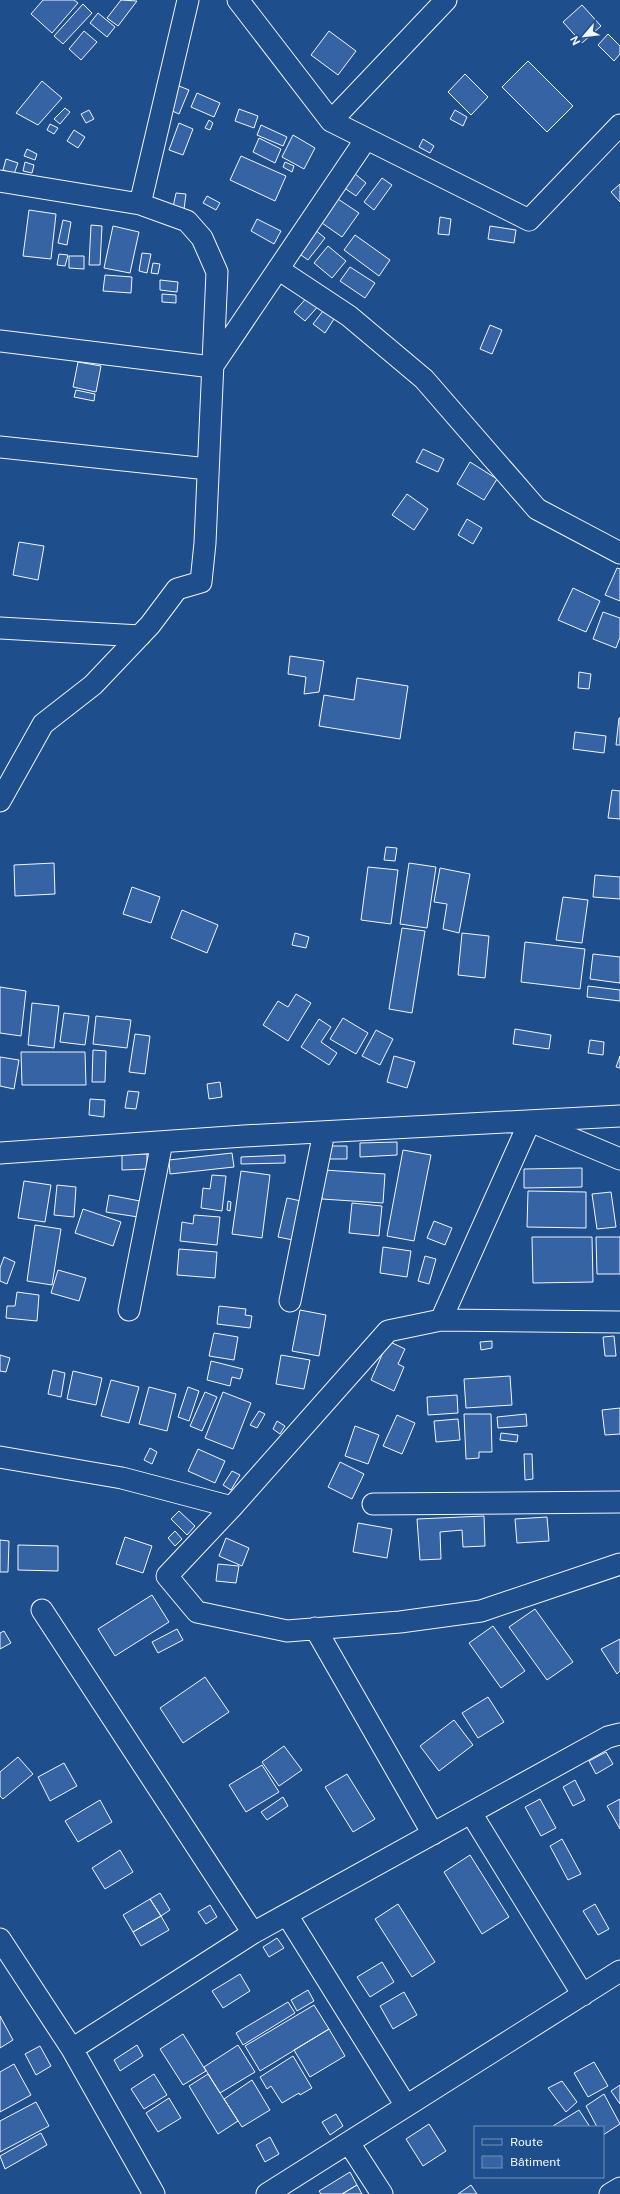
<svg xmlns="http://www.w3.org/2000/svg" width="620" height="2194" font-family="'Public Sans',sans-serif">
<rect width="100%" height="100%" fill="#1f4e8c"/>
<!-- building -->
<path fill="#3563a3" stroke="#f2f6ff" d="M43,0H74L78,3L52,33L31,14Z
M121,0L137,1L118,26L107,18Z
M83,4L92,13L63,44L54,36Z
M582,5L601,26L582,43L563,22Z
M98,13L115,27L107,37L90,23Z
M84,31L97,42L81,60L69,49Z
M329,31L356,51L338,75L311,55Z
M608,34L620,46V54L614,61L598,45Z
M528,61L573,106L547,132L502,87Z
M465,74L488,97L471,115L448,92Z
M42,81L62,98L38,125L16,113Z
M179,86L189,90L179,114L168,109Z
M197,93L220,103L214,117L191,107Z
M65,108L70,112L60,124L54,119Z
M239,109L258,116L254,128L235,121Z
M89,110L94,119L86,123L81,114Z
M455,110L467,117L463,126L450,119Z
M209,120L213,123L210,130L205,128Z
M179,123L193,129L183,155L169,150Z
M50,124L58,128L54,134L47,130Z
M261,125L287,137L283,146L257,135Z
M74,130L85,137L78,148L67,141Z
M293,135L315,148L304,169L282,157Z
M259,138L281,149L275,163L253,152Z
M423,139L434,146L430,153L419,147Z
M27,149L37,154L35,160L24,156Z
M241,156L286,176L275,201L230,180Z
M6,159L18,163L14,174L3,170Z
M25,162L34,165L32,173L23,171Z
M285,162L294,166L292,172L283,167Z
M354,173L366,183L356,196L343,187Z
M382,178L392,185L374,210L364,202Z
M620,184V202L611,192Z
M176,193L186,194L184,209L173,207Z
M207,196L220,203L216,210L203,203Z
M338,199L359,213L342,237L322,223Z
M29,210L56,214L51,259L23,256Z
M440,217L451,219L449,235L438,234Z
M257,219L281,231L274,244L251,231Z
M63,220L71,222L67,245L58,243Z
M91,225L102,226L100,265H89Z
M113,226L139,232L130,273L104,268Z
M490,226L516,230L514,243L488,239Z
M314,229L325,238L308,260L297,252Z
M355,235L390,260L379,276L344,250Z
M328,246L346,261L332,278L314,263Z
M142,253L151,254L147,273L139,271Z
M59,254L68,255L65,266L57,265Z
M69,256H84V269L69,268Z
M153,263L160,264L158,274L151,273Z
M350,267L375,283L365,298L340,281Z
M105,275L132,277L131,293L103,291Z
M160,280L178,282L177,292L160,290Z
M162,294L176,295V303L162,302Z
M310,294L321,303L305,321L294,312Z
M323,311L334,319L325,333L313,324Z
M490,325L502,330L492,354L480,349Z
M78,362L101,366L96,392L73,387Z
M76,390L95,394L94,401L74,397Z
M423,449L444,459L438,472L416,462Z
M470,462L497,479L484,500L457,484Z
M407,494L428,509L414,530L392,515Z
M467,519L482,528L473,544L458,535Z
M19,542L44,546L38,580L13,575Z
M617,568L620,569V601L605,595Z
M573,588L600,601L586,632L558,620Z
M603,612L620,618V637L616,648L593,639Z
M290,656L324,661L319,692L304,694L306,677L288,674Z
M579,672L591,674L589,689L578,688Z
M357,678L408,686L400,739L319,726L324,695L354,700Z
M619,718H620V745H616Z
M575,732L606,736L604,753L573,749Z
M612,790L620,791V819L608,818Z
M386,847L397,848L395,861L384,860Z
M54,863L55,894L15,896L14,865Z
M409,863L436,867L427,928L400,924Z
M368,867L398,870L391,924L361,920Z
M440,868L470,874L459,933L443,929L447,904L434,902Z
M595,875L620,877V899L593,897Z
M132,887L160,897L151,923L123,914Z
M563,897L588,900L582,943L556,940Z
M182,910L218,925L207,953L171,938Z
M402,928L425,931L412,1013L389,1009Z
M295,933L309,937L306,948L292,945Z
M462,933L489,936L485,978L458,975Z
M525,942L585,949L580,989L521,982Z
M593,954L620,957V983L590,979Z
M588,986L620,990V1001L587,997Z
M0,987L26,991L21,1036L0,1033Z
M296,994L311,1003L288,1041L263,1025L278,1001L288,1007Z
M32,1003L59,1006L54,1048L28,1045Z
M64,1013L89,1016L85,1045L60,1042Z
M96,1016L131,1020L127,1048L93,1044Z
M343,1018L368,1033L356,1054L330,1039Z
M319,1019L331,1027L321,1042L337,1053L329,1065L301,1047Z
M515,1029L551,1035L549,1049L513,1044Z
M376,1030L393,1039L380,1065L362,1056Z
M135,1034L150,1036L145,1074L129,1072Z
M590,1040L604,1042L603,1055L588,1053Z
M93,1050L106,1051L105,1082H92Z
M21,1052H85L86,1085H22Z
M394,1056L415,1062L407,1088L387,1082Z
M620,1056V1068L616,1067Z
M0,1057L19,1060L14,1089L0,1086Z
M220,1082L222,1097L209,1099L207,1084Z
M128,1091L139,1092L136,1109L125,1108Z
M90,1099L105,1100L104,1117L89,1115Z
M397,1142V1155L360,1157V1143Z
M328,1146H347V1159H328Z
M403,1150L431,1155L414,1241L387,1236Z
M232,1153L234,1167L170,1174L169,1160Z
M122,1154H147V1169L122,1170Z
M285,1155V1163L241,1164V1157Z
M582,1168V1187L524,1188V1169Z
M324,1170L385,1174L383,1203L322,1199Z
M241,1171L270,1175L262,1238L232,1234Z
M212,1175L226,1176L222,1211L201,1208L203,1188L210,1189Z
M24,1181L51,1185L45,1222L18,1218Z
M57,1185L76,1187L74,1217L54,1215Z
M528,1191L586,1192V1228L527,1227Z
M611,1192L616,1227L597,1229L592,1194Z
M109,1195L140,1201L138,1217L106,1212Z
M287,1198L301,1201L293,1240L278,1237Z
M228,1201L231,1202L230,1211L227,1210Z
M352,1203L382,1206L379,1236L349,1233Z
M83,1209L121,1222L113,1246L75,1233Z
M194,1215L220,1217L217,1245L180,1241L182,1222L193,1224Z
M434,1221L452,1228L445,1245L427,1238Z
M35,1225L61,1229L52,1285L27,1281Z
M532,1237H592L593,1282L533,1283Z
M596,1237H620V1274H597Z
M383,1247L411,1251L407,1277L380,1273Z
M179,1249L217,1252L215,1278L177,1275Z
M425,1256L436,1259L429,1284L418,1281Z
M4,1257L15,1262L7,1284L0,1281V1268Z
M58,1270L86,1278L79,1301L51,1293Z
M17,1292L39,1295L37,1321L6,1318L7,1306H15Z
M219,1306L246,1309L245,1315L252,1316L250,1328L217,1324Z
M300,1310L326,1315L319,1356L292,1351Z
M214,1333L238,1337L234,1360L209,1356Z
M614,1336L616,1356H605L603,1337Z
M388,1341L405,1349L398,1364L404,1367L394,1391L371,1380Z
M492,1341V1348L481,1350L480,1342Z
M0,1355L10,1358L6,1372L0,1371Z
M281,1355L310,1360L304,1389L276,1384Z
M211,1361L243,1369L240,1379L232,1377L230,1386L207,1380Z
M53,1370L65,1373L61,1397L48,1394Z
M73,1371L102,1378L96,1405L67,1399Z
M510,1376L512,1405L466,1408L464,1379Z
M111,1380L139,1387L129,1423L101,1416Z
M149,1387L176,1394L167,1431L139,1424Z
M188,1387L199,1391L189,1421L178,1417Z
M205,1392L217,1397L202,1431L190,1426Z
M223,1392L251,1403L233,1449L205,1438Z
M457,1395L458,1413L428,1415L427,1397Z
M620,1408V1434L605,1435L602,1410Z
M259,1411L265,1414L257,1428L250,1425Z
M464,1414H491L492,1452H479V1458L466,1459Z
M526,1414L527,1426L498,1428L497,1417Z
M397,1415L415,1423L402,1454L383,1446Z
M458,1419L460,1440L436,1442L434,1421Z
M277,1421L285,1426L280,1434L273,1429Z
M355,1426L379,1435L368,1464L345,1456Z
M501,1433L518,1435L517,1442L500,1440Z
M150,1448L157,1452L152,1464L144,1460Z
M198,1449L225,1461L215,1483L188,1471Z
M524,1454H532L533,1479L525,1480Z
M340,1462L364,1474L352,1499L328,1487Z
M232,1471L240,1475L231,1490L223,1485Z
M179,1511L195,1526L187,1535L171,1519Z
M484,1516L485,1546L463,1547L462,1530L440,1532L441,1559L420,1560L417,1519Z
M547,1517L549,1541L517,1543L515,1519Z
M358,1523L392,1529L387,1558L353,1552Z
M175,1531L182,1539L175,1546L168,1538Z
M125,1537L152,1546L143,1573L116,1564Z
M226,1538L249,1548L242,1566L219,1556Z
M0,1540L9,1541L8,1572H0Z
M18,1545L58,1546V1571L18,1570Z
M218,1564L239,1566L236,1583L216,1581Z
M152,1595L169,1622L115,1656L98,1629Z
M535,1609L573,1662L547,1680L509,1627Z
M493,1626L525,1671L501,1688L469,1643Z
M177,1629L183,1640L158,1653L152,1642Z
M4,1631L11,1643L0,1649V1633Z
M620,1639V1671L617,1674L601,1649Z
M205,1677L229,1712L183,1743L160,1708Z
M488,1697L504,1722L478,1738L462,1713Z
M454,1720L473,1745L439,1771L420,1746Z
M284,1746L302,1770L279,1786L262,1762Z
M606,1752L613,1764L596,1774L589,1761Z
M18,1757L33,1774L3,1799L0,1796V1772Z
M64,1763L77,1786L50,1801L38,1777Z
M262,1765L279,1792L246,1812L229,1785Z
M347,1774L375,1819L353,1832L325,1787Z
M575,1780L585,1800L573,1806L563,1787Z
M283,1797L288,1806L267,1820L261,1812Z
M540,1799L556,1828L541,1836L525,1807Z
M620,1799V1829L607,1806Z
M100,1800L112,1822L78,1842L65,1821Z
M562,1839L581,1874L568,1880L550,1846Z
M120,1850L133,1872L105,1889L92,1868Z
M470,1855L509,1917L482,1934L444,1872Z
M160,1893L170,1910L161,1916L150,1899Z
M150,1899L161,1916L133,1932L123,1915Z
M398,1904L435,1962L412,1977L375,1919Z
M595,1904L609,1929L598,1935L583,1911Z
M210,1905L217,1917L206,1924L198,1912Z
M161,1916L169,1930L141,1946L133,1932Z
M277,1938L284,1948L269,1957L263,1947Z
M382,1962L394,1982L370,1997L357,1977Z
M240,1974L250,1991L223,2008L212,1991Z
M308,1990L314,2001L297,2011L291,2000Z
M404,1992L417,2015L393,2029L380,2006Z
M288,2002L295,2013L243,2045L236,2033Z
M314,2005L329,2029L260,2071L245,2046Z
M0,2016L13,2040L0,2048Z
M329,2029L345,2056L310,2077L294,2050Z
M183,2034L206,2071L183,2085L160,2049Z
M137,2045L143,2056L120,2071L114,2060Z
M238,2045L255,2072L220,2093L204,2067Z
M40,2046L51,2066L36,2075L25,2054Z
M293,2056L312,2088L300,2095L299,2093L282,2103L271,2086L267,2089L260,2077Z
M594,2062L608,2086L588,2097L574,2073Z
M14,2064L31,2095L0,2112V2072Z
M154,2074L167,2095L144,2109L131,2089Z
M208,2074L238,2121L218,2134L189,2086Z
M252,2080L270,2110L242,2127L224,2099Z
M562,2081L577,2102L566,2112L548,2088Z
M620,2085V2104L611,2091Z
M604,2094L620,2124L603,2135V2127H597L586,2106Z
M169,2098L181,2118L158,2132L146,2113Z
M36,2102L49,2126L0,2152V2121Z
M579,2110L590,2127H553V2126Z
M336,2114L343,2126L330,2135L322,2122Z
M429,2124L446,2151L423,2166L406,2139Z
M41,2133L47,2145L5,2169L0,2156Z
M270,2137L279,2154L265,2162L256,2145Z
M350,2172L357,2185L342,2194H321L319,2191Z
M357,2185L362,2194H342Z
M471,2185L477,2194H458Z"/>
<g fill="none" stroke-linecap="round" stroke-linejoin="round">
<defs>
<path id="minor" d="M238,0L331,121L529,220L620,125
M331,121L446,0
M0,181L140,204L187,221L202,238L217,272L205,543L201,582L177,589L150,625L93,685L43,724L0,801
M140,204L188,0
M278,269L349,316L424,379L537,509L620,553
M0,341L212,367L366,139
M0,447L208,469
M0,628L140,636
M0,1153L244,1136L620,1116
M620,1159L530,1121L441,1320L388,1331L232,1507L167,1576L197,1612L287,1631L400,1622L481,1611L620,1564
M290,1301L324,1132
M129,1310L162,1142
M441,1320L620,1322
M0,1457L122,1478L232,1507
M373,1504L620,1502
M42,1610L253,1933
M315,1628L433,1834
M471,1813L583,1995
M287,1915L406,2106
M0,1939L72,2049L154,2194
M72,2049L253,1933L608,1737L620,1734
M349,2143L382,2194
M267,2194L620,1971
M610,2194L620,2188"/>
</defs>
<!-- minor casing -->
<use href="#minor" stroke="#f2f6ff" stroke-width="23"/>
<!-- minor -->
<use href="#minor" stroke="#1f4e8c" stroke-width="21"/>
</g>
<!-- legend -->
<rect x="474" y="2126" width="130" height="52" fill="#1f4e8c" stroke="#7391ba"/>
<rect x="482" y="2139" width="20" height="6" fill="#1f4e8c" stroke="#7391ba"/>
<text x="510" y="2146" font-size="12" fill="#f2f6ff">Route</text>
<rect x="482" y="2156" width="20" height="12" fill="#3563a3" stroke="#7391ba"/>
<text x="510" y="2166" font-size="12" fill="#f2f6ff">Bâtiment</text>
<!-- north arrow -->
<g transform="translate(584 36) rotate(242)" stroke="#1f4e8c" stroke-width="3" paint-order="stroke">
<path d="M0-3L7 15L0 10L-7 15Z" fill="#f2f6ff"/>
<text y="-6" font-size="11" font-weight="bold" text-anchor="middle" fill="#f2f6ff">N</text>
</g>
</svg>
